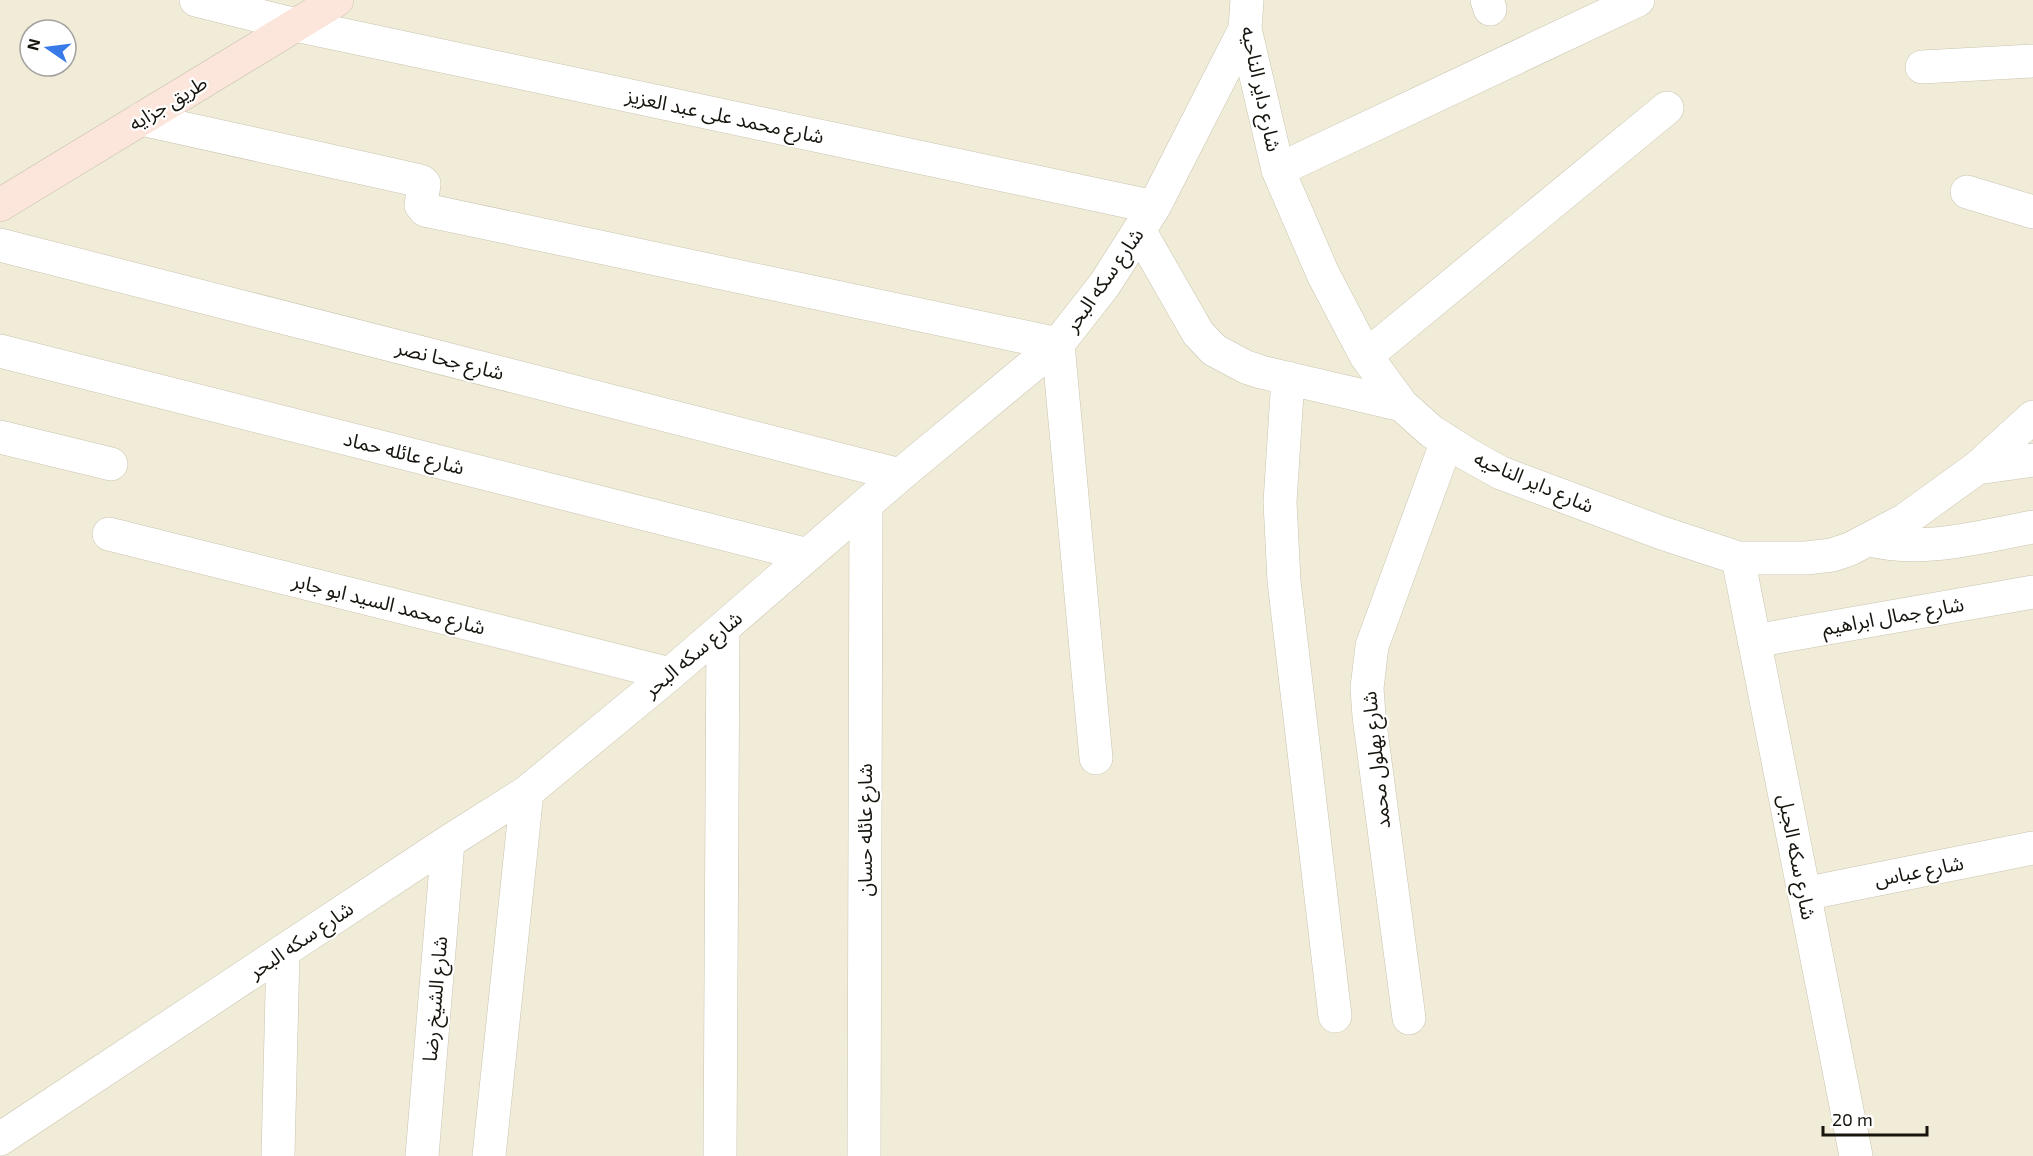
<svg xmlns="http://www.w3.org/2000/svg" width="2033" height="1156" font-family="'Exo 2','Noto Sans Arabic',sans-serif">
<rect width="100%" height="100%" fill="#f1ecd7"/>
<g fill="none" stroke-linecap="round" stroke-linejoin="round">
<defs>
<path id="street" d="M196,0L296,25L1154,207
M1247,0L1245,29L1278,170L1323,274L1366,356L1402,405L1431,431L1467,454L1501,473L1662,533L1738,558H1806L1832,555L1850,549L1905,520L1977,468L2033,417
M1487,0L1490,9
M1922,67L2033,61
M141,119L421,181L424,184L421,205L425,210L1058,344L1096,758
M1278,170L1638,0
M1967,192L2033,212
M1139,230L1198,333L1214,350L1246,367L1261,372L1402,405
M0,245L900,475
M0,351L808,555
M1366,356L1667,108
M1288,378L1280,502L1284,581L1335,1016
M0,437L111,464
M1977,468L2033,460
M109,534L670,674
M1870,540C1924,553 1979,537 2033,527
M1738,558L1856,1156
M1754,641L2033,592
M1804,894L2033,848
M1409,1018L1369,716L1367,688L1372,646L1447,441
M0,1139L448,842L527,792L670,674L900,475L1058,344L1105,284L1154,207L1245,29
M278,1156L283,951
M422,1156L448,842
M489,1156L527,792
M720,1156L723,628
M864,1156L866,505"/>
<path id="secondary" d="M0,205L337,0"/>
</defs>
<!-- street casing -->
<use href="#street" stroke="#c9c4b0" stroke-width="34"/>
<!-- secondary casing -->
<use href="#secondary" stroke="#c9c4b0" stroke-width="34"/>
<!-- street -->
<use href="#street" stroke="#fff" stroke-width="33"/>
<!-- secondary -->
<use href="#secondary" stroke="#fce6dc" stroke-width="33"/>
</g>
<g text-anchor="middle" stroke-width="4.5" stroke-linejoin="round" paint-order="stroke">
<!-- street labels -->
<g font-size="20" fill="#17150e" stroke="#fff">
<text transform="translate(1261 89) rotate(78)" y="7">شارع داير الناحيه</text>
<text transform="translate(168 103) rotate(-31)" y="7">طريق جزايه</text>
<text transform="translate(725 116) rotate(12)" y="7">شارع محمد على عبد العزيز</text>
<text transform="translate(1104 280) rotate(-55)" y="7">شارع سكه البحر</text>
<text transform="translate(450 360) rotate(14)" y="7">شارع جحا نصر</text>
<text transform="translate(404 453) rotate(14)" y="7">شارع عائله حماد</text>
<text transform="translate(1534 482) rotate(23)" y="7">شارع داير الناحيه</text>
<text transform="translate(389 604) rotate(14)" y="7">شارع محمد السيد ابو جابر</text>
<text transform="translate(1893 616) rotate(-10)" y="7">شارع جمال ابراهيم</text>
<text transform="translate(693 654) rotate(-40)" y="7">شارع سكه البحر</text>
<text transform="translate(1376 760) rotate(-96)" y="7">شارع بهلول محمد</text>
<text transform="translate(865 830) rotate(-90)" y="7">شارع عائله حسان</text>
<text transform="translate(1797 857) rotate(79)" y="7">شارع سكه الجبل</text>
<text transform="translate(1919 871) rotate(-11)" y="7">شارع عباس</text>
<text transform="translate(301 940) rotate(-34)" y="7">شارع سكه البحر</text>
<text transform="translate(435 999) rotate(-85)" y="7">شارع الشيخ رضا</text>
</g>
</g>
<!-- north arrow -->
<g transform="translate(48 48) rotate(284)"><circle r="28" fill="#ffffff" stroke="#a2a19f" stroke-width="1.5"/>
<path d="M0-4.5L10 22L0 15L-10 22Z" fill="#377ae8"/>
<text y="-9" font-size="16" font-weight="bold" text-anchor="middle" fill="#17150e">N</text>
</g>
<!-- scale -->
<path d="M1823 1126v9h104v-9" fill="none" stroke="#17150e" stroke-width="3"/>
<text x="1832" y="1126" font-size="18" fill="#17150e" stroke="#ffffff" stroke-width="4.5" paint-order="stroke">20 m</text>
</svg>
